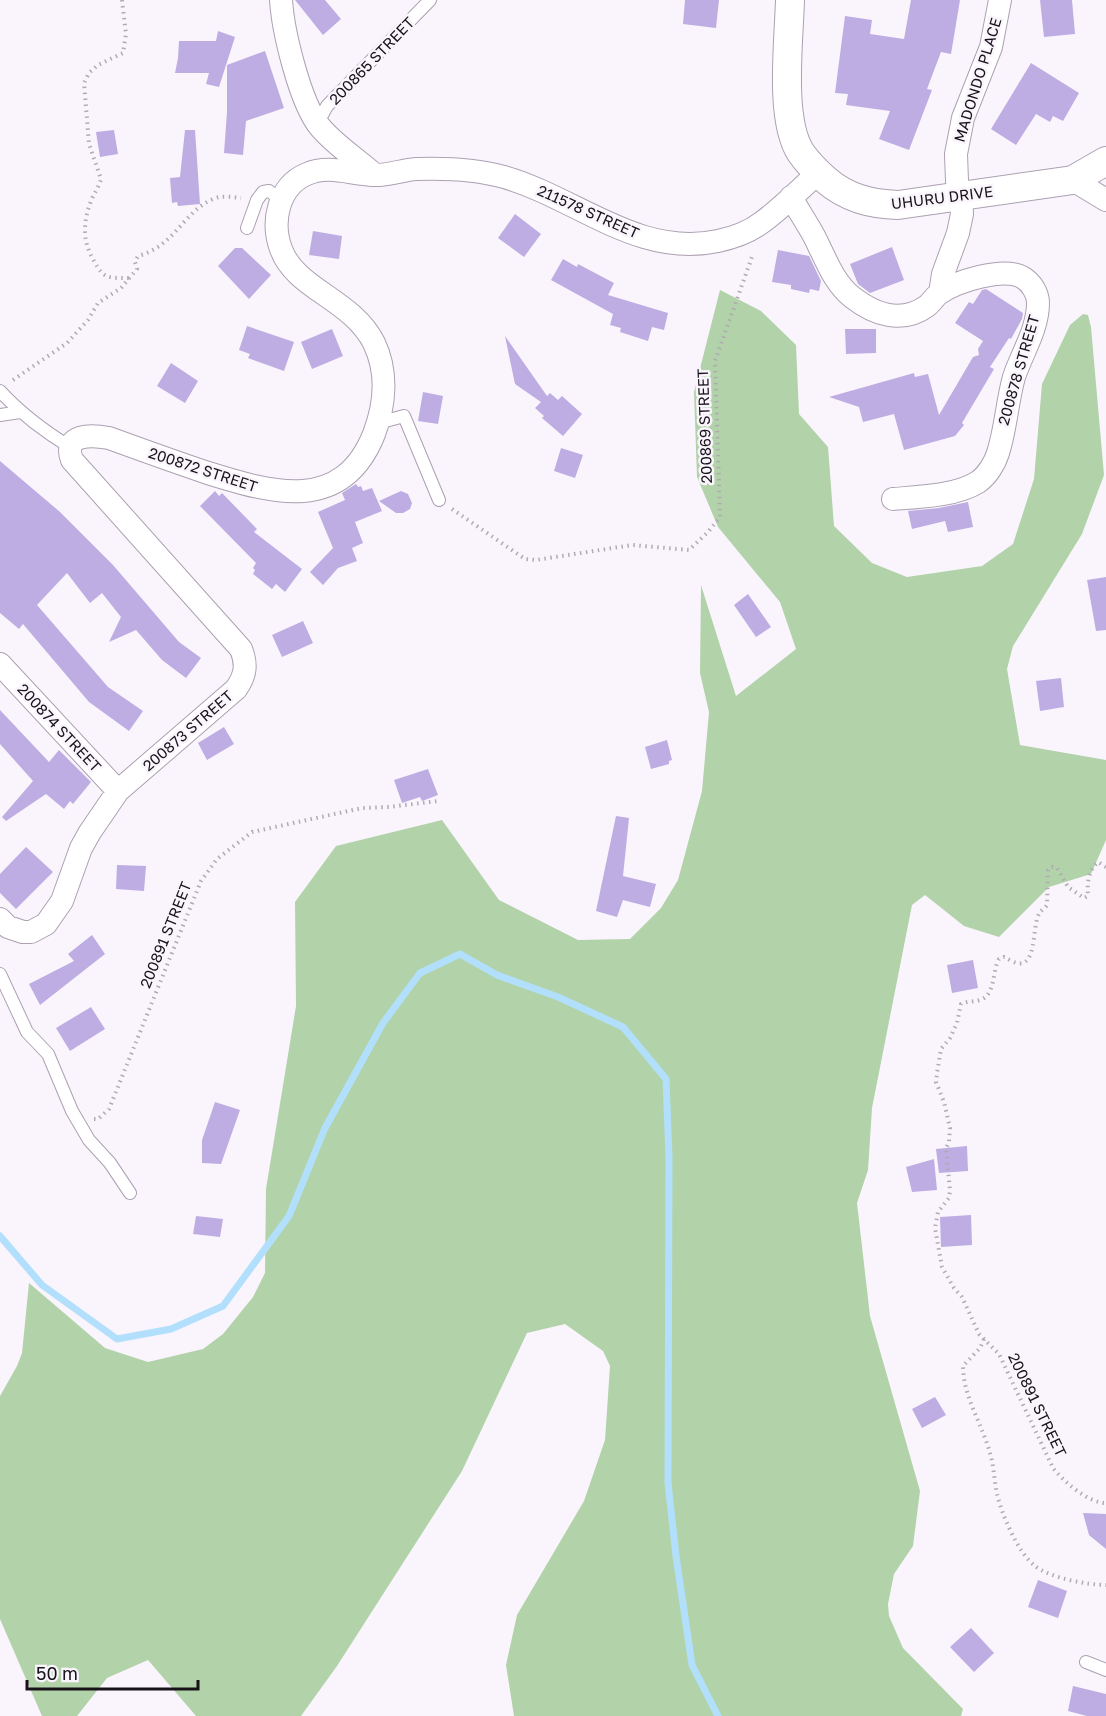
<svg xmlns="http://www.w3.org/2000/svg" width="1106" height="1716" font-family="'Golos Text',sans-serif">
<rect width="100%" height="100%" fill="#faf5fd"/>
<!-- green -->
<path fill="#b2d2a9" d="M720,290L761,311L796,345L799,414L828,447L834,526L872,563L907,577L982,566L1013,544L1034,479L1042,384L1070,325L1083,314L1088,315L1091,327L1104,475L1082,534L1013,646L1007,669L1020,745L1106,760V840L1091,874L1049,887L999,937L964,926L925,895L912,905L872,1108L868,1170L857,1203L870,1316L920,1491L913,1546L894,1574L888,1604L889,1616L903,1648L963,1709L961,1716H514L506,1665L517,1615L584,1501L605,1440L610,1366L603,1351L565,1324L527,1333L462,1471L337,1666L301,1716H196L148,1660L107,1678L77,1716H42L0,1619V1396L17,1366L22,1353L29,1283L105,1348L148,1362L203,1349L223,1334L253,1297L265,1273L266,1189L296,1006L295,902L336,846L442,820L499,900L578,940L630,939L661,908L678,880L702,791L709,712L700,673L701,585L736,696L796,649L780,602L718,527L697,477L694,392Z"/>
<g fill="none" stroke-linecap="round" stroke-linejoin="round">
<!-- stream -->
<path stroke="#b2e0fc" stroke-width="7" d="M0,1236L42,1285L117,1339L171,1329L223,1306L289,1216L325,1128L383,1023L420,973L460,954L497,975L558,997L623,1027L666,1079L669,1157L668,1483L676,1556L692,1665L718,1716"/>
</g>
<!-- building -->
<path fill="#bdade3" d="M295,0H325L341,19L323,35Z
M685,0H719L716,28L683,24Z
M911,0H960L951,54L941,52L927,89L932,90L909,150L879,139L890,111L846,105L848,94L835,93L845,16L872,20L870,34L904,39Z
M1040,0H1072L1075,34L1044,37Z
M218,31L235,37L219,87L206,84L209,73H175L178,58L179,41H216Z
M265,51L284,108L246,121L243,155L224,153L227,112V65Z
M1031,63L1079,93L1063,121L1053,116L1050,122L1036,114L1016,145L991,129Z
M114,130L118,154L100,157L96,132Z
M185,130H195L200,204L178,206L177,202L172,203L170,178L180,177Z
M515,214L541,234L524,257L498,238Z
M313,231L342,236L339,259L309,255Z
M892,247L904,280L870,293L858,284L850,264Z
M235,248H242L271,275L249,299L218,266Z
M778,250L809,256L821,281L819,291L810,289L809,293L791,289V285L772,282Z
M563,259L577,267L578,264L614,283L608,295L668,313L664,330L652,327L648,341L620,332L621,328L610,325L613,314L551,280Z
M986,289L1023,313L1022,319L1011,339L1009,338L990,367L994,369L962,423L964,425L955,436L904,450L894,414L863,422L859,407L829,397L914,373L915,377L928,374L939,415L973,357L979,355L978,349L983,341L955,323L969,302L973,304L982,290Z
M247,326L294,342L284,371L248,358L250,354L239,350Z
M332,329L343,356L312,369L301,342Z
M845,329H876V353L846,354Z
M505,336L547,396L550,393L558,400L562,396L582,414L563,436L542,418L544,416L535,408L541,402L515,384Z
M171,363L198,381L185,403L157,386Z
M423,392L443,396L438,424L418,421Z
M561,448L583,455L575,478L554,471Z
M0,461L60,512L113,565L179,642L201,658L186,678L162,660L136,630L109,642L121,617L102,593L90,603L67,573L37,605L108,687L143,711L129,731L89,702L23,624L19,629L0,613Z
M356,484L358,487L361,486L363,491L372,488L382,511L355,522L363,543L352,548L357,561L338,568L323,585L310,572L333,548L318,512L345,500L342,493Z
M215,491L219,496L222,493L257,529L254,532L302,569L285,592L276,584L272,589L253,574L255,570L253,568L256,563L200,506Z
M401,491L408,494L412,503L410,509L403,513H396L379,501Z
M968,502L973,527L948,532L945,521L912,529L908,511L939,508Z
M1106,577V630L1096,631L1087,580Z
M748,594L771,627L756,637L734,605Z
M303,621L313,643L282,657L272,635Z
M1061,678L1064,707L1040,711L1036,681Z
M0,710L49,762L59,750L91,782L73,804L70,801L64,809L46,794L6,821L2,817L33,781L0,744Z
M224,727L234,744L207,760L198,743Z
M667,740L672,760L669,761V764L651,769L645,747Z
M428,769L438,795L422,801L420,797L402,803L394,780Z
M616,816L629,818L623,876L656,884L650,907L623,900L617,917L596,911Z
M26,847L53,872L16,909L0,893V874Z
M117,865L146,866L144,891L116,889Z
M92,935L105,954L40,1005L29,984L74,961L68,954Z
M973,960L978,988L952,993L947,965Z
M91,1007L105,1029L70,1051L56,1028Z
M215,1102L240,1110L221,1164L202,1163V1140Z
M967,1146L968,1171L939,1173L936,1149Z
M934,1159L937,1190L912,1192L906,1167Z
M971,1215L972,1245L941,1247L940,1217Z
M196,1216L223,1219L220,1237L193,1234Z
M935,1397L946,1415L922,1428L912,1409Z
M1083,1513L1106,1514V1549L1089,1535Z
M1038,1580L1067,1591L1058,1618L1028,1607Z
M971,1628L994,1653L974,1672L950,1647Z
M1073,1686L1106,1694V1716H1087L1068,1711Z"/>
<g fill="none" stroke-linecap="round" stroke-linejoin="round">
<defs>
<path id="service" d="M317,124L327,106L430,0
M247,228L257,200L263,192L269,191L281,200
M0,391C21,414 44,431 70,447
M0,415L20,412
M378,423L404,416L439,500
M0,974L27,1032L48,1054L72,1111L89,1140L110,1163L130,1193
M1086,1662L1106,1670"/>
<path id="minor" d="M281,0C283,31 300,103 320,127C335,145 357,159 375,175
M1073,180L1106,200
M791,197C798,210 807,223 814,236C825,257 833,282 852,297C875,315 902,324 927,306C932,302 935,296 940,293C957,281 1003,267 1022,277C1031,282 1038,293 1038,303C1038,329 1022,353 1014,377C1007,402 1006,428 998,453C995,463 987,476 978,482C956,496 919,497 893,499
M940,293L943,274L958,233L962,214L961,196L957,181L956,154L963,118L991,47L1000,0
M0,664L118,791
M0,919L8,927L23,932H31L46,924L62,901L81,848L90,832L118,791L236,689C246,675 247,664 241,649L72,460C62,433 92,435 109,438C142,450 175,462 208,473C272,493 342,514 374,434C385,405 388,372 374,343C352,299 295,289 281,249C271,222 278,186 307,174C330,164 352,175 376,175C389,175 403,170 416,169C445,168 476,169 504,177C577,198 638,258 718,241C732,238 749,232 761,223C781,209 800,189 818,173"/>
<path id="tertiary" d="M790,0C789,40 779,120 801,153C808,163 817,172 826,180C847,198 870,204 898,205L1073,180L1106,161"/>
</defs>
<!-- service casing -->
<use href="#service" stroke="#aca0b2" stroke-width="14"/>
<!-- minor casing -->
<use href="#minor" stroke="#aca0b2" stroke-width="24"/>
<!-- tertiary casing -->
<use href="#tertiary" stroke="#aca0b2" stroke-width="30"/>
<!-- path -->
<path stroke="#afabb2" stroke-width="4" stroke-dasharray="1.5 4.5" stroke-linecap="butt" d="M122,0L126,34L123,53L98,65L89,73L84,83L89,144L101,179C99,187 94,193 91,201C83,222 82,241 94,261C104,279 108,278 129,278
M13,380L67,343L88,320L98,303L121,288L137,269L135,262L138,256C175,246 183,212 213,199C222,195 232,197 241,198
M452,509L525,559L536,560L632,545L689,550L708,532L720,517L715,361L753,254
M1106,867L1098,862C1088,871 1087,883 1088,896L1084,898L1068,887L1057,868L1052,867L1048,870L1047,905C1045,908 1042,910 1040,912C1032,924 1037,957 1023,963C1016,965 1009,959 1004,957L999,959C992,970 996,995 980,1000C974,1002 967,1001 961,1004L957,1023L950,1038L941,1049L937,1073L936,1082L944,1102L950,1128L949,1142L946,1148L950,1191L949,1198L938,1212L935,1228L942,1267L954,1288L962,1297L979,1334L999,1354L1053,1468C1063,1481 1088,1503 1106,1503
M94,1119H98L109,1109L201,881L217,859L252,832L362,808L389,807L438,801
M984,1339L980,1348L963,1366C963,1396 982,1424 990,1453C994,1466 994,1480 997,1494C1002,1515 1018,1553 1035,1566C1050,1578 1088,1585 1106,1585"/>
<!-- service -->
<use href="#service" stroke="#fff" stroke-width="12"/>
<!-- minor -->
<use href="#minor" stroke="#fff" stroke-width="22"/>
<!-- tertiary -->
<use href="#tertiary" stroke="#fff" stroke-width="28"/>
</g>
<g text-anchor="middle" stroke-width="5" stroke-linejoin="round" paint-order="stroke">
<!-- street labels -->
<g font-size="15" fill="#171319" stroke="#faf5fd">
<text transform="translate(372 61) rotate(-46)" y="5">200865 STREET</text>
<text transform="translate(978 80) rotate(-73)" y="5">MADONDO PLACE</text>
<text transform="translate(942 198) rotate(-7)" y="5">UHURU DRIVE</text>
<text transform="translate(588 212) rotate(24)" y="5">211578 STREET</text>
<text transform="translate(1019 370) rotate(-74)" y="5">200878 STREET</text>
<text transform="translate(705 426) rotate(-92)" y="5">200869 STREET</text>
<text transform="translate(203 470) rotate(18)" y="5">200872 STREET</text>
<text transform="translate(59 728) rotate(47)" y="5">200874 STREET</text>
<text transform="translate(188 731) rotate(-41)" y="5">200873 STREET</text>
<text transform="translate(166 935) rotate(-68)" y="5">200891 STREET</text>
<text transform="translate(1037 1405) rotate(64)" y="5">200891 STREET</text>
</g>
</g>
<!-- scale -->
<path d="M27 1680v9h171v-9" fill="none" stroke="#171319" stroke-width="3"/>
<text x="36" y="1680" font-size="18" fill="#171319" stroke="#faf5fd" stroke-width="4.5" paint-order="stroke">50 m</text>
</svg>
